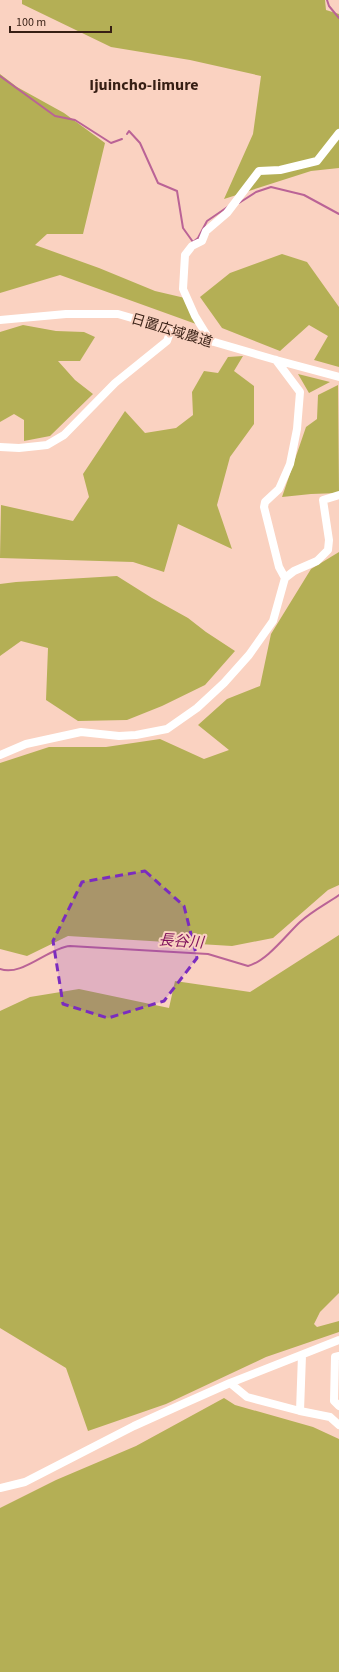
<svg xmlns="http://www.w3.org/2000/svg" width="339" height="1672" font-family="'Source Sans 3','Noto Sans JP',sans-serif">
<rect width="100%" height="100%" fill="#fad2c1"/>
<!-- green -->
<path fill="#b4af55" d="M22,0H325L326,10L339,14V168L311,171L224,199L253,134L261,76L190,60L111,47L22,4Z
M0,74L17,87L64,113L105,143L83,234H47L35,245L99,268L155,291L185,298L196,324L60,275L0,293Z
M282,254L307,262L339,307V367L314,360L328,336L309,325L280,351L222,328L200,297L230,273Z
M23,325L56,331L84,332L95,337L80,361H58L75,380L93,394L50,436L24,441V420L14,414L0,422V332Z
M243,356L234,371L254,386V424L230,457L217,505L232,549L178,524L164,572L133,562L0,558L1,505L73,521L89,497L83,474L125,411L145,433L176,428L193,415L192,392L204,371L218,373L228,357Z
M298,374L330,382L309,393Z
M338,385L339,493L311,494L282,497L306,427L317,419L318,395Z
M339,552V885L328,890L273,938L232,946L68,936L27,956L0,949V763L49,747H106L160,739L204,759L229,750L198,725L227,699L260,686L271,634L311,569Z
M117,576L152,598L188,618L206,632L235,651L205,685L162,706L127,720L78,721L46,700L48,648L21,641L0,656V584L16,582Z
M339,935V1293L320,1312L314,1324L317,1327L339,1321V1332L266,1357L166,1404L88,1431L66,1368L0,1328V1011L30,997L79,989L169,1008L175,981L250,992Z
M224,1398L235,1405L313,1427L339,1439V1672H0V1508L56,1480L136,1446Z"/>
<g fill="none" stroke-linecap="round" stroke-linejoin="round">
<!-- stream -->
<path stroke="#ba6396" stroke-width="2" d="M327,0L329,6L339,18
M0,76L55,116L75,120L111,143L122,139
M127,134L129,131L140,143L158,183L177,191L183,228L193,242L198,238L207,221L229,206
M239,203L256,192L271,187L304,195L339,214
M0,969C22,977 48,948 70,946L208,954L248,966C267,961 286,935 300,922C312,911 326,904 339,895"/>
<!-- minor -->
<path stroke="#fff" stroke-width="8" d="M0,320L66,314H118L276,360L339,377
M211,342L195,316L183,289L185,255L192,246L202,241L206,231L227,213L259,171L280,170L317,161L339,133
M0,447L19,448L38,446L47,445L64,435L115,383L167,341L171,330
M285,578L294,571L317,561L328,550L329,540L323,500L339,495
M0,755L26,744L81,732L119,736L136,735L167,729L197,708L224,683L249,655L273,621L285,578L279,567L264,507L265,502L279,489L290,464L297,429L300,392L276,360
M339,1356L335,1357L334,1401L339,1406
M230,1383L247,1397L300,1411L330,1417L339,1425
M300,1411L302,1355
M0,1488L25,1482L134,1426L185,1403L230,1383L339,1340"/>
</g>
<!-- marked area -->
<path fill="#7b2cbf" fill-opacity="0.2" stroke="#7b2cbf" stroke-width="3" stroke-dasharray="8 5" stroke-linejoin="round" d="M145,871L184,906L197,958L164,1001L108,1018L63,1004L53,941L82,882Z"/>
<g text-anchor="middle" stroke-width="4" stroke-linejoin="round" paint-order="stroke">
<!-- street labels -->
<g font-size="14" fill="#371f14" stroke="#fad2c1">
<text transform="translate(172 330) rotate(17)" y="5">日置広域農道</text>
</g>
<!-- water labels -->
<g font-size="15" font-style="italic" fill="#7f115b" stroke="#fad2c1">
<text transform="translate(181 941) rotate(4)" y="5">長谷川</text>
</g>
<!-- quarter labels -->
<g font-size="16" font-weight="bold" fill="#371f14" stroke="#fad2c1">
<text x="144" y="90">Ijuincho-Iimure</text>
</g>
</g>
<!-- scale -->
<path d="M10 26v6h101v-6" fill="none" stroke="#371f14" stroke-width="2"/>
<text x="16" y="26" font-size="12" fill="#371f14" stroke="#fad2c1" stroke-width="3" paint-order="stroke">100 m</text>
</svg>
